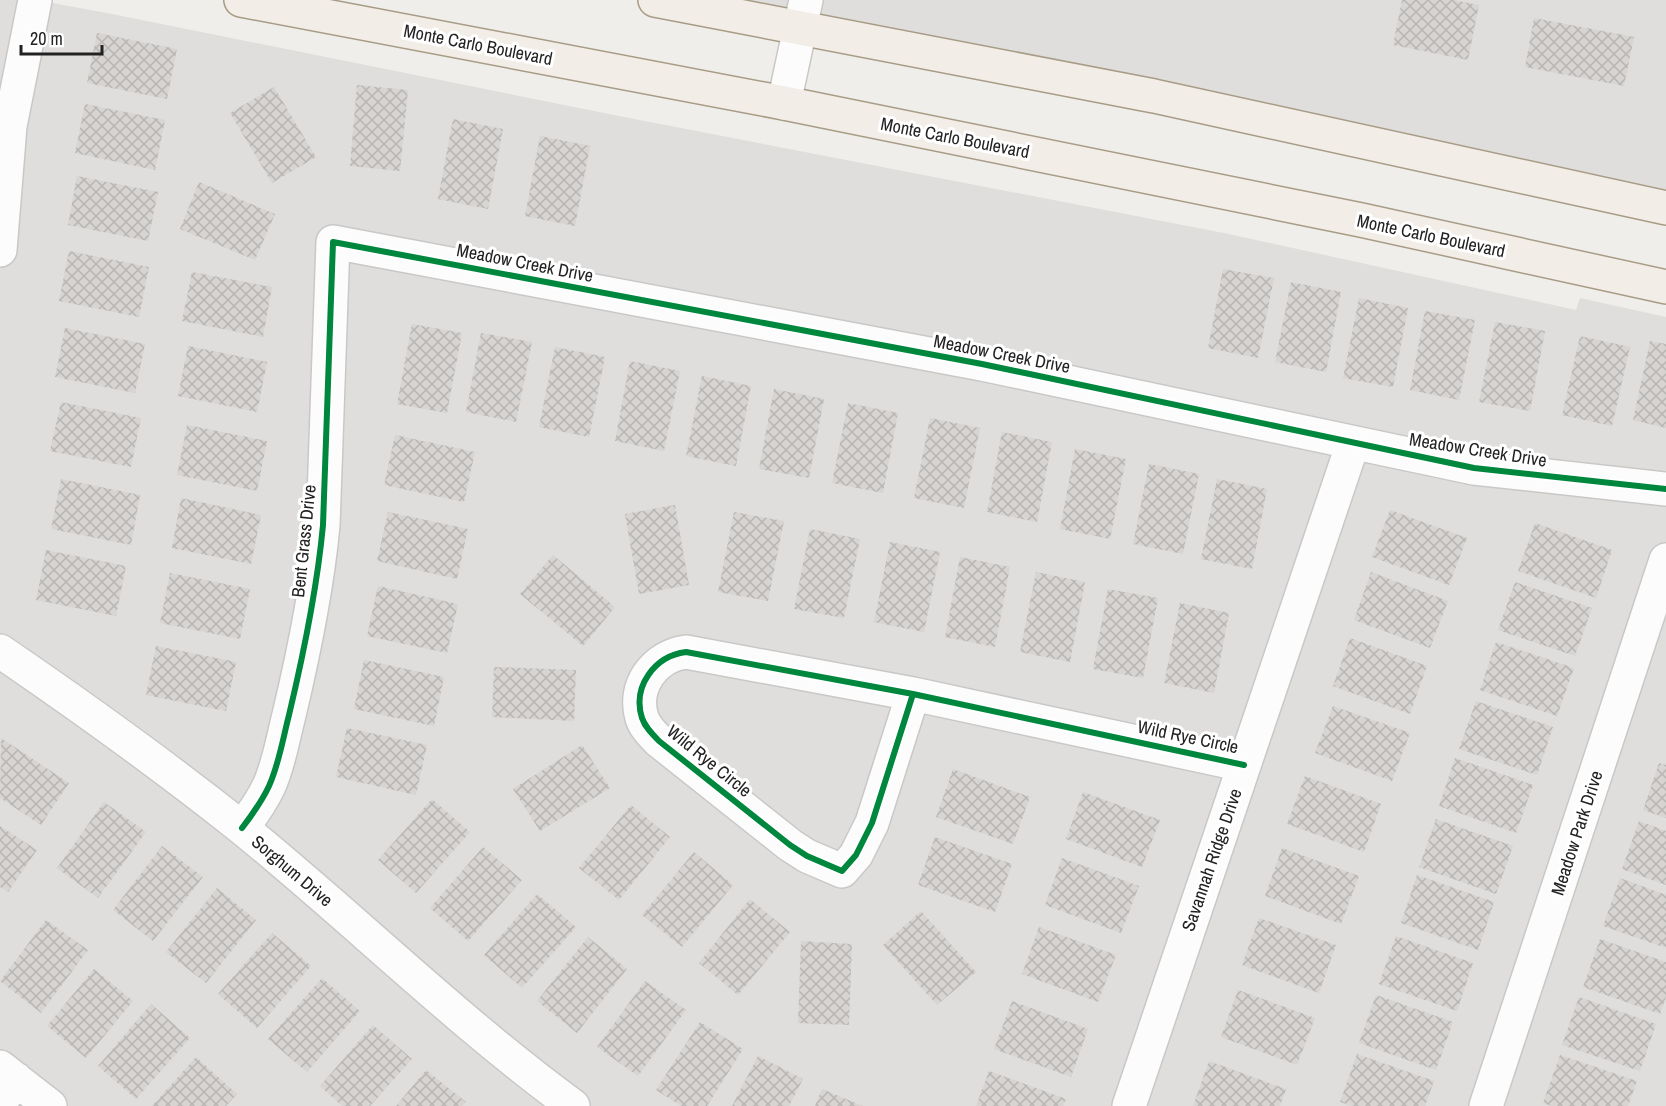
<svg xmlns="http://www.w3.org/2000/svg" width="1666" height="1106" font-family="'Archivo Narrow',sans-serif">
<defs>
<pattern id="building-cross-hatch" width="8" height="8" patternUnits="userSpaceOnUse" patternTransform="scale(1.5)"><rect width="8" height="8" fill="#d7d4d2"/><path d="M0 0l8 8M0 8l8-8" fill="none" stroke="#b8b6b4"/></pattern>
</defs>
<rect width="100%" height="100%" fill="#f0eeeb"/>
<!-- residential -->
<path fill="#dfdedc" d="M0,0H36L107,13L619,116L1229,234L1576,310L1580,298L1666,317V1106H0Z
M708,0H1666V195Z"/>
<!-- building -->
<path fill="url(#building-cross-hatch)" d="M1402,0H1453L1479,5L1468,60L1393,45Z
M1534,18L1634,37L1624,86L1525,67Z
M97,33L177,49L167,99L87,83Z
M357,85L408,90L400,171L350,166Z
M274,87L316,157L272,183L230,113Z
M85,104L165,120L155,170L75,153Z
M453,119L503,129L488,209L438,199Z
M540,136L590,146L575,226L525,216Z
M77,176L158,192L148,241L68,225Z
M199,182L275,214L255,260L180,229Z
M69,251L149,267L139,317L59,301Z
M1223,269L1274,278L1258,358L1208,348Z
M192,272L272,287L263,337L182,321Z
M1291,282L1341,292L1326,372L1275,362Z
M1359,298L1408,308L1393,387L1343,378Z
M1425,311L1475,320L1459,400L1410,390Z
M1495,322L1545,331L1530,411L1479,402Z
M412,324L462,333L447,413L397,404Z
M65,328L145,344L135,393L55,377Z
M481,333L532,342L516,422L466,412Z
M1580,336L1630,347L1612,426L1562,415Z
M1650,341L1666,344V428L1633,420Z
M188,346L267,362L257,412L178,396Z
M555,347L605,357L589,437L539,427Z
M630,361L680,371L664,451L615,441Z
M702,376L751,386L736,466L686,456Z
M774,389L824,399L809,478L759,469Z
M61,402L141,418L131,467L50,451Z
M848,403L898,413L883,493L832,483Z
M930,418L980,428L964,508L914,498Z
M187,425L267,441L257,491L177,475Z
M1002,432L1052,442L1037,522L987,512Z
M395,435L475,452L464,502L384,485Z
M1075,449L1126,459L1110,539L1060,529Z
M1149,464L1199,474L1183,554L1133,544Z
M61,479L140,495L131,545L51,529Z
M1217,479L1267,489L1252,569L1201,559Z
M181,498L261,515L251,564L172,548Z
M675,505L689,585L639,594L625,514Z
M1390,510L1467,538L1449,585L1372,557Z
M388,512L468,529L457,579L377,561Z
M734,512L784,521L768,601L718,592Z
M1535,523L1612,550L1596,598L1518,571Z
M810,529L860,539L844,618L794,609Z
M890,542L940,552L924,632L874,622Z
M46,550L126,566L116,616L36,600Z
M553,555L615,607L583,646L520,594Z
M960,557L1010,567L995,647L945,637Z
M1036,572L1085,582L1070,662L1020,652Z
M1371,572L1448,601L1430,648L1354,620Z
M170,573L250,589L240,639L160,623Z
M1515,582L1592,608L1575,656L1498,630Z
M378,586L458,604L447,653L367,636Z
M1108,589L1158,598L1143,678L1093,669Z
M1180,603L1229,613L1214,693L1164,683Z
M1350,638L1427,666L1410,714L1333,686Z
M1496,642L1574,668L1557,716L1480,690Z
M156,646L236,662L226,711L146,695Z
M364,660L444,677L434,726L354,709Z
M494,667L576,670L574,721L492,717Z
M1476,701L1553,727L1537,775L1459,749Z
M1333,706L1410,733L1392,781L1315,753Z
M347,728L427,745L416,795L336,777Z
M1,738L69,783L41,825L0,798Z
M582,745L610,788L540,831L513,789Z
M1455,758L1533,785L1516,833L1439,806Z
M1659,763L1666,765V818L1643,810Z
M953,769L1030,797L1013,844L936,817Z
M1305,776L1381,804L1364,852L1287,824Z
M1083,792L1160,820L1142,867L1066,839Z
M432,799L470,832L416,893L378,860Z
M104,802L146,832L98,898L57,868Z
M631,805L670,837L619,900L579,868Z
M1436,819L1513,846L1496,894L1419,867Z
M1639,821L1666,831V885L1622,869Z
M0,826L37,850L8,892L0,887Z
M935,837L1012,864L995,912L918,885Z
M162,846L203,877L153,941L113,910Z
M483,847L522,880L468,941L430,908Z
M1282,848L1359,876L1341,924L1265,896Z
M694,852L733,885L682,947L642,915Z
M1062,858L1139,886L1121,933L1045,905Z
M1417,875L1494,902L1478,950L1401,923Z
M1620,878L1666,895V948L1603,926Z
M217,888L256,920L206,983L166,952Z
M537,894L576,927L522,988L484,955Z
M750,899L790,932L738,995L699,963Z
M921,911L976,972L937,1005L883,945Z
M1259,918L1336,945L1319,993L1242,965Z
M46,920L88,950L41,1013L0,981Z
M1039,927L1116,955L1098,1002L1022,974Z
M272,933L311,966L257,1028L218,994Z
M1396,936L1473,963L1457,1011L1379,984Z
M588,937L627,969L577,1033L537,1001Z
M1600,939L1666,962V997L1660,1014L1583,987Z
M801,941L852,944L849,1025L798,1023Z
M94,969L133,1001L86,1058L47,1026Z
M322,978L360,1011L307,1072L268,1039Z
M645,981L686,1010L638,1076L597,1047Z
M1238,990L1315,1018L1297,1065L1221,1037Z
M1376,995L1453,1022L1436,1070L1359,1043Z
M1579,997L1656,1024L1640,1071L1562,1045Z
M1012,1001L1088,1029L1071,1077L994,1049Z
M151,1004L190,1038L136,1099L98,1066Z
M700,1022L743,1049L707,1106H681L656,1090Z
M373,1025L412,1059L370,1106H342L320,1086Z
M1357,1054L1434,1081L1425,1106H1352L1340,1102Z
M1560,1055L1637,1081L1628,1106H1552L1543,1103Z
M758,1056L803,1079L789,1106H732Z
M196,1057L237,1094L226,1106H152Z
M1209,1061L1286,1089L1280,1106H1193Z
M426,1070L466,1102L462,1106H396Z
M989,1071L1066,1099L1063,1106H976Z
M822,1089L863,1106H815Z"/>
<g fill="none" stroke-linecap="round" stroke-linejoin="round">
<defs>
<path id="minor" d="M784,103L806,0
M0,250L10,126L35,0
M0,651C82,707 164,766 242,828C354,919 457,1021 573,1106
M913,694L872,823L856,855L842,871L807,856L790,845L659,741C652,734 645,727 642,718C632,686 655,656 686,652L913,694L1244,765
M242,828C252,815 262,801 269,786C279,764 283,738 289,715C304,652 317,590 323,525L333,242L982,364L1474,468L1666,489
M0,1067L50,1106
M0,1103L16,1079
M1129,1106L1353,443
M1486,1106L1666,560"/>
<path id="major" d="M241,0L784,103L1361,220L1666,287
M655,0L1154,96L1666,208"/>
</defs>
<!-- minor casing -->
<use href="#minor" stroke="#c9c8c7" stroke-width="36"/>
<!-- major casing -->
<use href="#major" stroke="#a79c86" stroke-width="36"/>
<!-- minor -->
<use href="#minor" stroke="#fdfcfc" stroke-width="33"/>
<!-- major -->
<use href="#major" stroke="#f3ede7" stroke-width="33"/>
<defs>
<path id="cycleway" d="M913,694L872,823L856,855L842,871L807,856L790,845L659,741C652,734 645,727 642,718C632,686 655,656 686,652L913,694L1244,765
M242,828C252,815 262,801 269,786C279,764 283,738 289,715C304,652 317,590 323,525L333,242L982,364L1474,468L1666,489"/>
</defs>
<!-- cycleway casing -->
<use href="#cycleway" stroke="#fff" stroke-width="10"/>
<!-- cycleway -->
<use href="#cycleway" stroke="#00873e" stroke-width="6"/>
</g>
<g text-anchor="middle" stroke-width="6" stroke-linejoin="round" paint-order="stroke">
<!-- street labels -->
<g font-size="18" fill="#222" stroke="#fff">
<text transform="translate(478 45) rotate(11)" y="6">Monte Carlo Boulevard</text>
<text transform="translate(955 138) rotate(11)" y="6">Monte Carlo Boulevard</text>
<text transform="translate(1431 236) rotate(12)" y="6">Monte Carlo Boulevard</text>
<text transform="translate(525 263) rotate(11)" y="6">Meadow Creek Drive</text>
<text transform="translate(1002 354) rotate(11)" y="6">Meadow Creek Drive</text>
<text transform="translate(1478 450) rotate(9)" y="6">Meadow Creek Drive</text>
<text transform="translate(304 541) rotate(-84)" y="6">Bent Grass Drive</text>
<text transform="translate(1188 737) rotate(12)" y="6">Wild Rye Circle</text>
<text transform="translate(709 761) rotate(39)" y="6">Wild Rye Circle</text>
<text transform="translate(1577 833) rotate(-72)" y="6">Meadow Park Drive</text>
<text transform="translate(1212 860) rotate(-71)" y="6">Savannah Ridge Drive</text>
<text transform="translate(292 871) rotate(40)" y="6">Sorghum Drive</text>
</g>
</g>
<!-- scale -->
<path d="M21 45v9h81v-9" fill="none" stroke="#222222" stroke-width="3"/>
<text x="30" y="45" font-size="18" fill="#222222" stroke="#ffffff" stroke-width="4.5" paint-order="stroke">20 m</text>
</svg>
